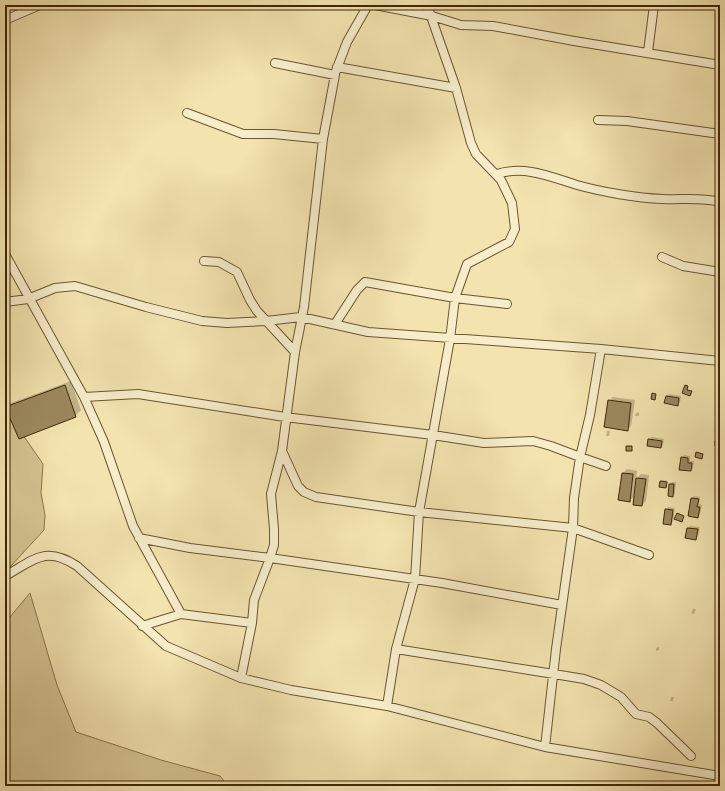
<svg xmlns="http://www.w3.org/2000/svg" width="725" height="791" font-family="'Sorts Mill Goudy',serif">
<rect width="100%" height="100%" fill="#f2e3af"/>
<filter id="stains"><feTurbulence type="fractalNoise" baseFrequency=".005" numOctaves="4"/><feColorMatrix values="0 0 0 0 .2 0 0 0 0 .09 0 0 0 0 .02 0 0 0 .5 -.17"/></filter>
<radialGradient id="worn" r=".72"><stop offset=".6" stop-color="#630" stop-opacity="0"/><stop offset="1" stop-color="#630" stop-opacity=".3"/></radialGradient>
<!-- green -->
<path fill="#d4c392" stroke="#8a744c" d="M5,409L43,464L41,493L45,515L44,530L10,567L5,568Z
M30,593L57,685L76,732L161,760L220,776L228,786H5V623Z"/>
<!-- shadow -->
<path fill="#0003" d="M71,381L81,410L75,416L20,438L5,408L11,403Z
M669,394L681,396L680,402L678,405L666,396Z
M613,397L635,400L631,426L627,429L609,401Z
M639,412V416H635L636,413Z
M607,431H610L609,436H606Z
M652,437L664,439L663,445L661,447L649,439Z
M684,455L690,456V461H694L693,468L691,470L682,457Z
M627,469L637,471L636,479L641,474L649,475L646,501L642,505L635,496L629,501L623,473Z
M662,480L668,481L666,487L661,481Z
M672,482H676L675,493L673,496L670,484Z
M694,496L700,497L699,504L702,505L700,514L698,517L692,498Z
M668,507L675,508L673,521L670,524L666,509Z
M690,526L700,527L698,536L696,538L687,528Z
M693,609H696L694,614L691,613Z
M659,647V650L656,651V648Z
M671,697H674L673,701H670Z"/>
<!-- building -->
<path fill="#9c885e" stroke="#3f2606" d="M65,385L76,417L19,439L5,407Z
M685,385L688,386L687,390L692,391L690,396L682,393Z
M652,393L656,394L655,400L651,399Z
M666,396L679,398L678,406L664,403Z
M608,400L631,403L628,431L604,427Z
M648,439L662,441L661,448L647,446Z
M715,441L720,442V447L715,446Z
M626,446H632V451H626Z
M696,452L703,454L702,459L695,457Z
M681,457L688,458V463H692L691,471L679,470Z
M622,473L633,474L630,502L618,500Z
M636,478L646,479L642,506L633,505Z
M660,481L667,482L666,488L659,487Z
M669,484H674L673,497L668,496Z
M691,498L699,499L697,507H700L698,518L688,516Z
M665,509L673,510L671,525L663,524Z
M677,513L684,516L682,522L674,519Z
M687,528L698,529L696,540L685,538Z"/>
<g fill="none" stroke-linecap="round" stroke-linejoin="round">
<defs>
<path id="minor" d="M375,5L432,16L461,25L493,26L574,41L720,65
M5,20L40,5
M648,52L654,5
M275,63L335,75L323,139L304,307L295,352L282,451L271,494L274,529V545L270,558L442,583L562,605
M337,67L456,88
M336,71L347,42L368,5
M187,113L243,134H274L323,139
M598,120L627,121L720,134
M497,174C525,165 551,177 577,185C602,192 637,198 662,199C681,200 701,197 720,202
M5,254L84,397L104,442L133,526L181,614
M662,257L683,266L720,272
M204,261L219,262L237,272L250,300L257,311L295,352
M5,302L28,299L55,288L75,286L146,307L202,321L227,323L266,321L301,317L368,332L601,349L720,361
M335,324L357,290L365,282L455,298L467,264L509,242L515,229L512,203L501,180L476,154L471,143L456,88L427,5
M84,397L138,394L285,417L433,435L484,443L533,441L551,446L580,457L590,415L601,349
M282,451L298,486L304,492L316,497L419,512L573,528L649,555
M139,538L190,548L270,558L254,600L252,623L241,678
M5,576C34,560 45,545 77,566L166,646L241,678L291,690L387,706L545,747L720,776
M142,626L181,614L252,623
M396,649L554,674L584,679L601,685L621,697L636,714L649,717L657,723L691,756
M387,706L396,649L415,579L419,512L450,339L455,298L507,304
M545,747L556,649L573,528L574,498L580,457L606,466"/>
</defs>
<!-- minor casing -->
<use href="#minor" stroke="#6c5530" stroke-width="10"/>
<!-- minor -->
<use href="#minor" stroke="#f7edcb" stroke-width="8"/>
</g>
<!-- margin -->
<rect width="725" height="791" fill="none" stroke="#f2e3af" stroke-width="20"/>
<rect x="6" y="6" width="713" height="779" fill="none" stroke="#3f2606" stroke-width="2"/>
<rect x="10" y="10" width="705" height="771" fill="none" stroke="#3f2606"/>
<rect width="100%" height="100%" filter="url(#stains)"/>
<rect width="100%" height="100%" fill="url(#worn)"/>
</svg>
